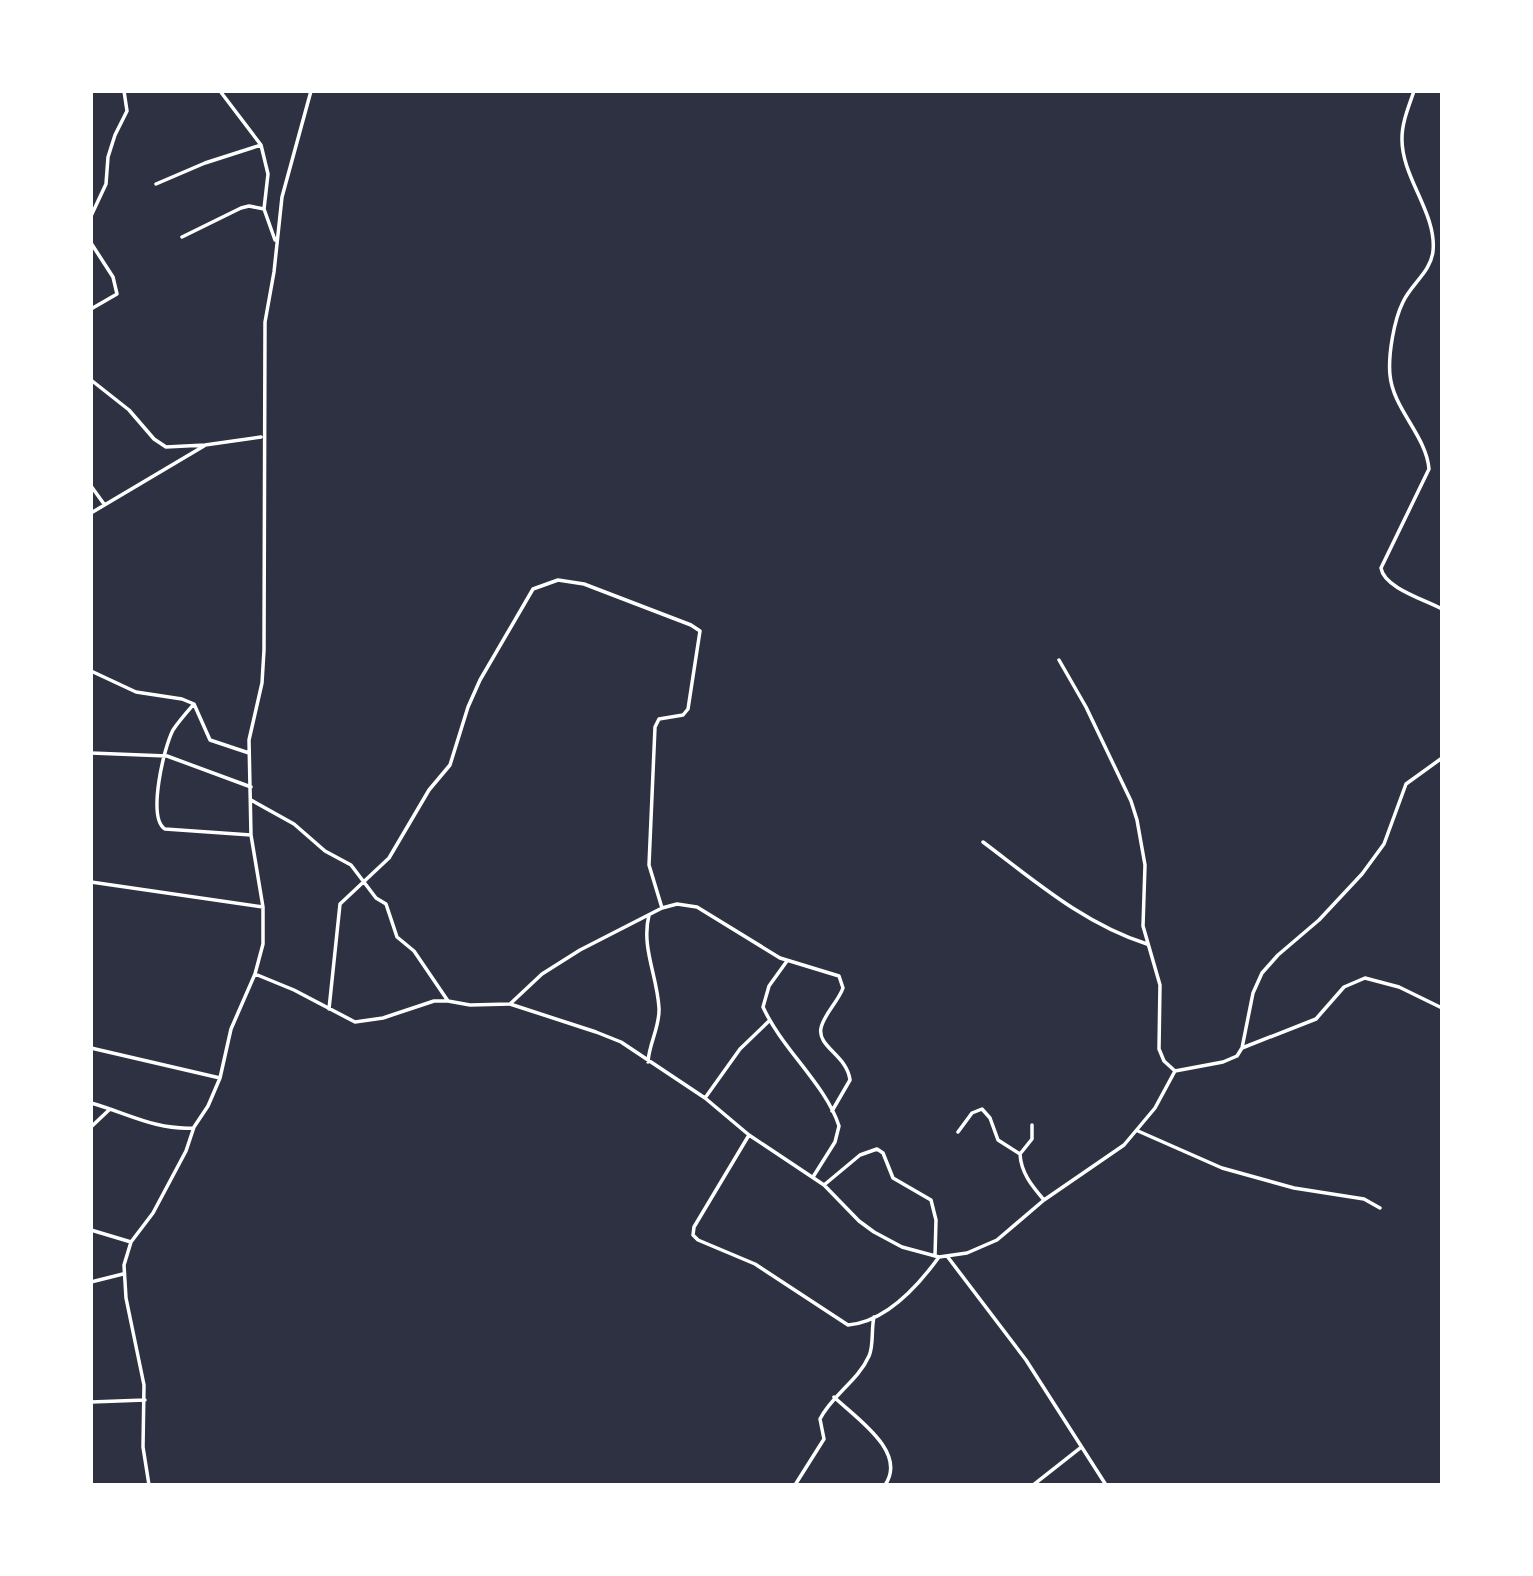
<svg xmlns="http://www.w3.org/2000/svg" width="1533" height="1576" font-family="'DejaVu Sans',sans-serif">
<rect width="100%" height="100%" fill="#2d3142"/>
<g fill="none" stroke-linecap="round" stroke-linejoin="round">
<!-- minor -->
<path stroke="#fff" stroke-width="3.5" d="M220,91L261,145L268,174L264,209L275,240
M1414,91C1409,106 1402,122 1402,138C1401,177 1437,213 1433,251C1431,272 1411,284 1403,302C1394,320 1388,355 1390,375C1393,409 1426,435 1429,469L1381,568C1384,588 1426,600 1442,609
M156,184L205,163L261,145
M91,216L106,184L108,157L115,135L127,111L124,91
M182,237L241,208L249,206L264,209
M91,243L113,277L117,294L91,309
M91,380L129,410L154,439L166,447L205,445L261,437
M91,486L104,504
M91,513L204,446
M1059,660L1086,707L1131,801L1137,820L1145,865L1143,926L1160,985L1159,1049L1164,1061L1175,1071
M91,671L136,692L182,699L194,704L210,740L249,753
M194,704C187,712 179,721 173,730C164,747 147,818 165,829L251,835
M91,753L167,756L251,787
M251,800L294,824L325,851L351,865L376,898L386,904L397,937L414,951L448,1001
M983,842C1035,881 1084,924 1147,944
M91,882L263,907
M787,961L769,986L763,1007C782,1049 826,1085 839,1126L835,1142L813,1177
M255,974L294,990L355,1022L383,1018L434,1001H448L470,1005L510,1004L596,1032L621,1042L705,1098L749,1135L824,1185L859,1221L874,1232L902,1247L939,1257L967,1253L997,1240L1044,1200L1124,1145L1155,1108L1175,1071L1223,1062L1237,1056L1242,1048L1253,993L1262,973L1278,955L1319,920L1362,874L1384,844L1406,784L1442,758
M510,1004L542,974L580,950L662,908L677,904L697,907L780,958L839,976L843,988C838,1002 824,1014 821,1028C817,1047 847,1055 850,1080L832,1111
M329,1009L340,904L389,858L429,790L450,765L468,707L480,680L533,589L558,580L584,584L691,625L700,631L688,709L683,715L659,719L655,727L649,865L662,908
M91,1048L220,1078
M1242,1048L1316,1019L1344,987L1365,978L1399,987L1442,1008
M648,1062C649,1043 660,1027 659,1008C657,975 641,947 649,915
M705,1098L740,1049L769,1021
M91,1103C127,1113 155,1130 193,1128
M1032,1125V1139L1020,1154C1021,1173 1032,1186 1044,1200
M91,1127L110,1109
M1138,1131L1222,1168L1294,1188L1364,1199L1380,1208
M958,1132L972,1113L982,1109L990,1118L998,1140L1020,1154
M749,1135L694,1227L693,1235L698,1240L755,1264L848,1325C885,1322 918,1286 939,1257
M824,1185L860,1155L877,1149L883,1153L893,1178L931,1200L936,1220L935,1256
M91,1230L131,1242
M947,1256L1026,1360L1106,1485
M91,1282L123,1274
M834,1397C856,1418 908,1452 885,1485
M91,1402L145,1400
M149,1485L143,1447L144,1385L126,1298L124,1265L131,1242L153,1213L186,1151L194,1127L208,1106L220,1078L231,1029L255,974L263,944V907L251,835L249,740L262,683L264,650L265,322L274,272L282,197L311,91
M795,1485L824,1439L820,1419C832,1395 858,1381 869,1356C874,1345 871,1329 874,1317
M1033,1485L1080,1448"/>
</g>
<!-- border -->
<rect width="1533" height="1576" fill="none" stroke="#ffffff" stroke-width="186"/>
</svg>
